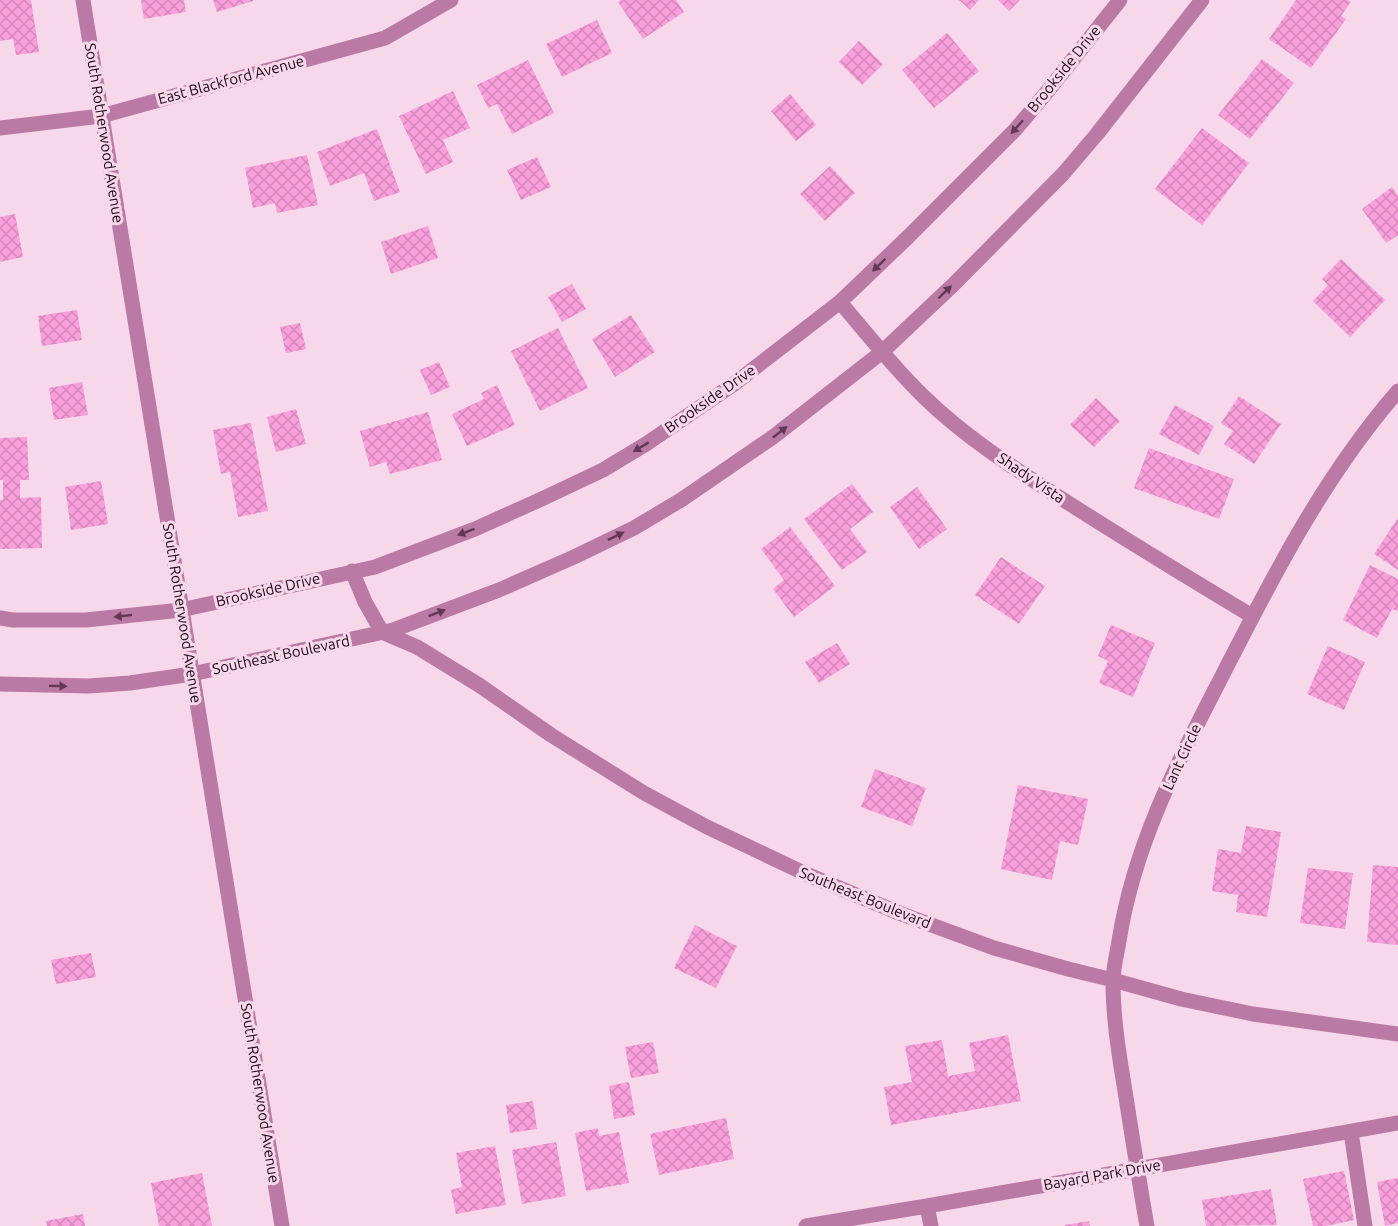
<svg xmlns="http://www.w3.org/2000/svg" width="1398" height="1226" font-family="Ubuntu,sans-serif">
<defs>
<pattern id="building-cross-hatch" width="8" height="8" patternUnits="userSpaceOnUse" patternTransform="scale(1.5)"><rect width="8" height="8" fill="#f99fdc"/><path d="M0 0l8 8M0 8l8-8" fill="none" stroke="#d587bc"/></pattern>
</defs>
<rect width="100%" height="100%" fill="#f7d8eb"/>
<!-- building -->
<path fill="url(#building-cross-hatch)" d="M0,0H31L39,52L16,55L13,39L0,41Z
M141,0H184L186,12L144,19Z
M213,0H253V1L217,12Z
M621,0H676L684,12L643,39L618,2Z
M959,0H979L970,10Z
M998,0H1020L1009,11Z
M1296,0H1348L1351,2L1341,16L1346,19L1311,68L1269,39Z
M597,20L612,53L562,77L546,44Z
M947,33L979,71L934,108L902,70Z
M859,41L883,64L862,85L839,62Z
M1262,59L1294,83L1250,139L1218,115Z
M528,60L554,113L512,134L497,104L488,108L477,85Z
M453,91L470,128L443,140L453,162L426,174L399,116Z
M790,94L816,125L796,141L771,111Z
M1202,128L1249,163L1202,225L1155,189Z
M377,129L400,192L374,201L364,173L330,186L317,152Z
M307,155L318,205L277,213L275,203L253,208L245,168Z
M537,157L551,187L521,200L507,170Z
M830,166L855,193L825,221L800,194Z
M1392,187L1398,196V235L1386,243L1362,209Z
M15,214L23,257L0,262V217Z
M428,226L438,258L391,274L381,242Z
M1341,259L1385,300L1350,337L1313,301L1328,285L1322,279Z
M572,284L586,309L562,322L548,297Z
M77,310L82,340L42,346L38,316Z
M631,315L655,352L615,377L592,339Z
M300,323L306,349L286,353L280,327Z
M558,328L588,388L540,411L511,351Z
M439,362L450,387L431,395L420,370Z
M82,382L88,415L54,420L49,388Z
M497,385L515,425L467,446L452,414L484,399L481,393Z
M1239,396L1281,424L1254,464L1224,444L1233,431L1221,423Z
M1096,398L1120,421L1094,447L1070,425Z
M1175,405L1214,426L1199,455L1159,434Z
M296,409L306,444L276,452L267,417Z
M428,412L442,460L390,474L386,462L370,467L360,431Z
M251,423L268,511L238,517L230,472L221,474L213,430Z
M27,437L29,480H20V498L41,497L42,548L0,549V500H3V480H0V438Z
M1149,448L1234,479L1219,519L1134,488Z
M101,481L108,524L71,530L65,487Z
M852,484L873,512L850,529L867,552L842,570L804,519Z
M917,487L947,529L919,549L890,507Z
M1398,518V570L1374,554Z
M790,527L835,586L794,617L773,589L784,580L761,549Z
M1001,557L1045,586L1019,624L975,595Z
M1370,565L1398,579V611L1392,609L1377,638L1343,620Z
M1111,625L1155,643L1133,697L1099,683L1108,661L1098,656Z
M837,643L850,664L819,683L805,662Z
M1328,646L1365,662L1344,710L1307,694Z
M875,769L926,788L912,826L861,807Z
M1018,785L1088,799L1078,845L1060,841L1052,880L1001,869Z
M1246,826L1281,832L1267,917L1236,912L1238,895L1212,891L1218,849L1241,853Z
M1373,865L1398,867V945L1367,942Z
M1308,868L1353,873L1345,929L1300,923Z
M695,925L737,946L716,988L674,968Z
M91,953L96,977L56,984L51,960Z
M1008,1035L1021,1101L891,1125L884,1087L912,1082L905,1046L942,1040L948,1076L975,1071L969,1043Z
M653,1042L659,1073L631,1078L625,1047Z
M629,1082L635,1115L614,1119L609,1086Z
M533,1101L537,1129L510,1133L506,1105Z
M726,1118L734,1159L659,1175L650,1134Z
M598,1128L599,1136L619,1132L629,1183L586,1191L575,1133Z
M556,1142L566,1196L522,1204L512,1150Z
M495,1146L506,1205L456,1214L451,1190L462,1187L456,1153Z
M1344,1171L1354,1220L1326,1226H1313L1303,1179Z
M202,1173L212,1226H159L151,1183Z
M1398,1178V1223L1385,1226L1377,1182Z
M1271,1189L1277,1225L1206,1226L1202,1200Z
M83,1214L85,1226H47L46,1221Z
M1089,1221L1090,1226H1065V1225Z"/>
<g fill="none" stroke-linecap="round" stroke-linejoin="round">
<!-- minor -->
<path stroke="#bb79a5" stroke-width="15" d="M83,0L282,1226
M0,128L101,116L385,38L451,0
M840,302C867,334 894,368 924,397C964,436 1012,467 1059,497C1123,538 1187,577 1252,616
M352,571L365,602L382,632L417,647L479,685L551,735L644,793L707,827L806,874L899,913L994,948L1068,969L1113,980L1181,999L1253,1014L1398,1034
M0,618L13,620H86L181,610L375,567L475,529L546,497L603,470L646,444L734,384L840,302L908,237L1015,130L1047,92L1120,0
M0,684L89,686L130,683L192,674L393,630L499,590L574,557L634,528L681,500L773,437L882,352L953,285L1063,174L1097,134L1202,0
M1351,1132L1365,1226
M927,1206L931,1226
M806,1226L927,1206L1398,1123
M1147,1226C1139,1181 1132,1136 1125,1091C1119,1055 1113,1018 1113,982C1113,968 1117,954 1119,941C1134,845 1177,763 1221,678C1272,578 1324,476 1398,391"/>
</g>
<!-- one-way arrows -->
<defs><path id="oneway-solid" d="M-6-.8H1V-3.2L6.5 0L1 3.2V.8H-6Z" transform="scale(1.5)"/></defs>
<g fill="#633855">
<use href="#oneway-solid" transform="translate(1017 127) rotate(132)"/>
<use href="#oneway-solid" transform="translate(879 265) rotate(136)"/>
<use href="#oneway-solid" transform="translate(945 292) rotate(-44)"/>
<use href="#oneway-solid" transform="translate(780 432) rotate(-38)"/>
<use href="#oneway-solid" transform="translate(641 447) rotate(149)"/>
<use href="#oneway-solid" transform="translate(466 532) rotate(159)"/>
<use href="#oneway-solid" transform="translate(616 536) rotate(-26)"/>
<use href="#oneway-solid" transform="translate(437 613) rotate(-21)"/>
<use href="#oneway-solid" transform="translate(123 616) rotate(174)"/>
<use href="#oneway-solid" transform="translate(58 686) rotate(1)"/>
</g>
<g text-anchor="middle" stroke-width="6" stroke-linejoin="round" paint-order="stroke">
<!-- street labels -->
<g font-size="15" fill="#1b0314" stroke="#f7d8eb">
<text transform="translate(1064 69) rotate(-51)" y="5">Brookside Drive</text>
<text transform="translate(231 80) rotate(-15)" y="5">East Blackford Avenue</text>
<text transform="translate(104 133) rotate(81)" y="5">South Rotherwood Avenue</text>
<text transform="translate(710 399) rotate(-35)" y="5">Brookside Drive</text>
<text transform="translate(1031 478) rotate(34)" y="5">Shady Vista</text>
<text transform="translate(268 590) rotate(-13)" y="5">Brookside Drive</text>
<text transform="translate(182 613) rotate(81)" y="5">South Rotherwood Avenue</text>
<text transform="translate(281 655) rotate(-12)" y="5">Southeast Boulevard</text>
<text transform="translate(1182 757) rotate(-65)" y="5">Lant Circle</text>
<text transform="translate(865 898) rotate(22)" y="5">Southeast Boulevard</text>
<text transform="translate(260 1093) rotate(81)" y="5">South Rotherwood Avenue</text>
<text transform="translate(1102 1175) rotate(-10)" y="5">Bayard Park Drive</text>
</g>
</g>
</svg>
